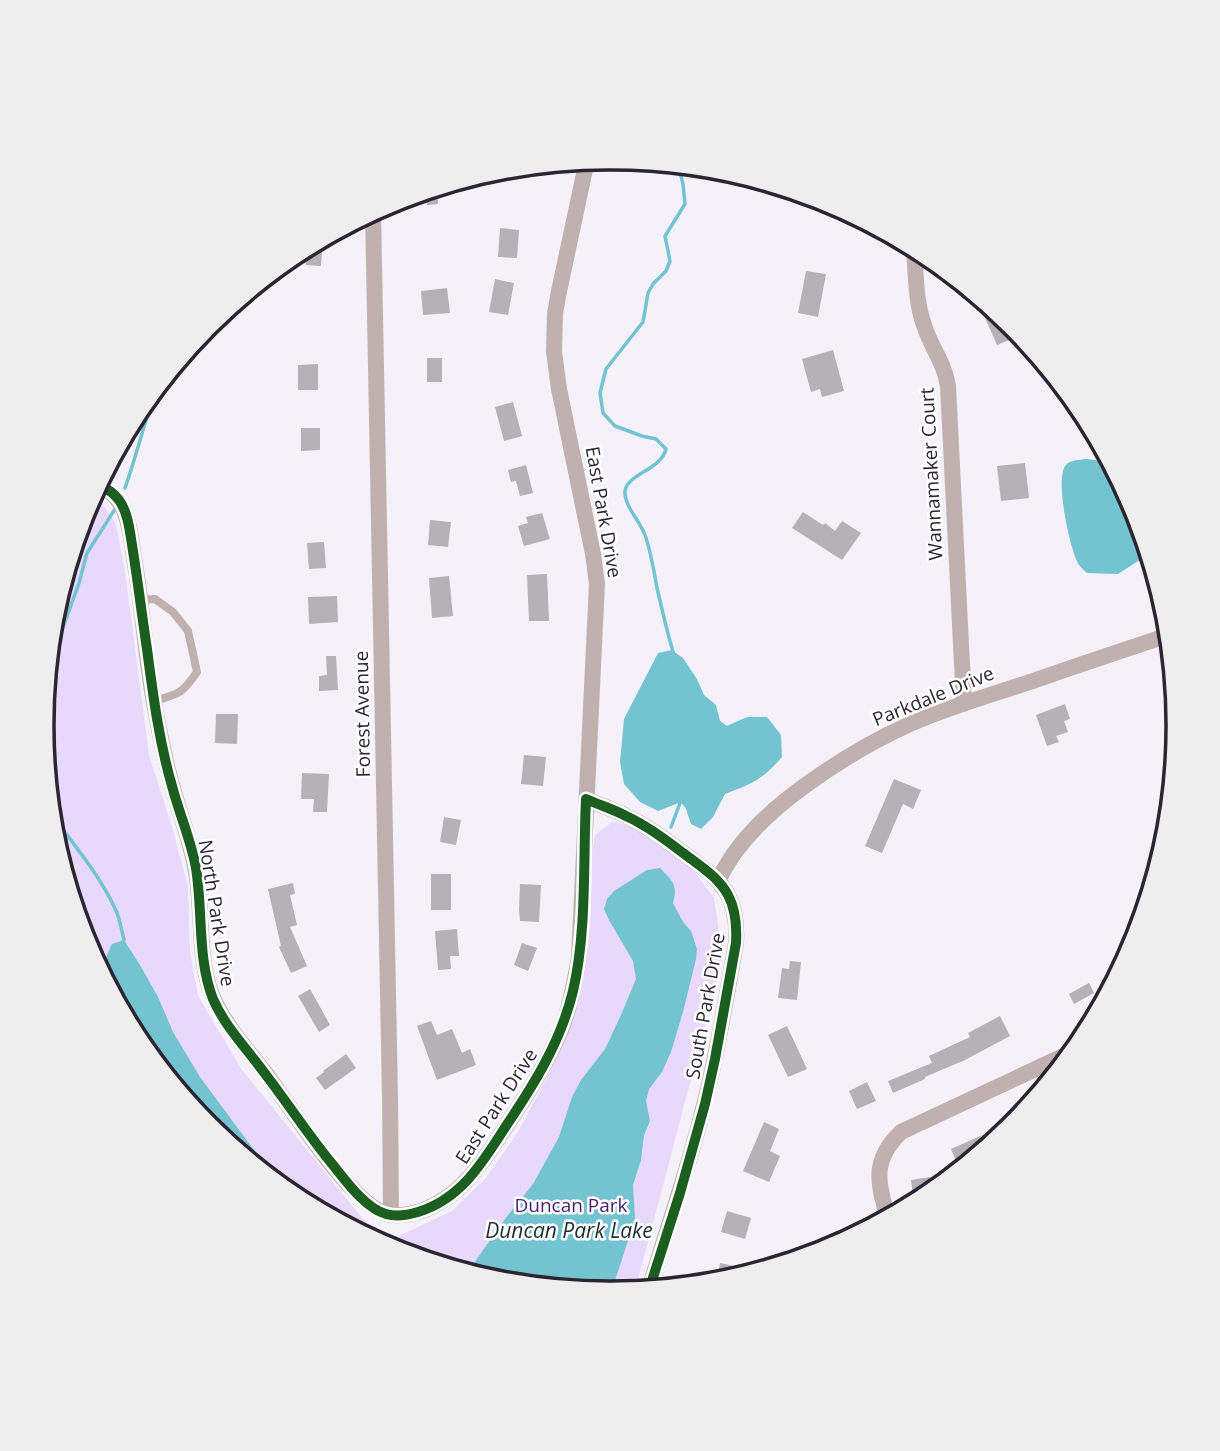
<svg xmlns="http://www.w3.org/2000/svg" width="1220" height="1451" font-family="'Open Sans',sans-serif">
<rect width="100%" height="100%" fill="#f5f1fa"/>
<!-- green -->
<path fill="#e8d8fb" d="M91,497L100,500L116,524L125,572L149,755L172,827L188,887L190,952L198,996L242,1070L371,1229L397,1237L452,1211L486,1178L518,1132L551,1070L568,1034L580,989L591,910L590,866L595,835L612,822L637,827L691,867L714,898L723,959L635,1291L610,1293L499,1283L392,1250L294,1198L208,1127L138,1041L85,942L53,836L42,725L53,614L85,508Z"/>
<!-- water -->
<path fill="#74c3d0" d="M1086,459L1110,462L1135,509L1149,554L1118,574L1087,573C1084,570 1081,568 1079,565C1070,551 1054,477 1066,465C1070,460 1079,460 1086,459Z
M672,650L683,658L697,679L704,695L716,705L720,721L727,726L747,717H767L781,735L782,757C762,780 752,784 725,794L713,817L701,829L691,824L686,809L681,802L658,811L640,802L624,784L620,762L624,719L658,653Z
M660,868C673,881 678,885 673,903L683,922L691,931L697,949L696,959L683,1012L671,1052L662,1072L649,1089L646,1101L650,1121L644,1135L641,1160L633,1185L635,1219L611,1293L499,1283L467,1273L505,1219L533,1184L559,1137L572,1097L581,1080L605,1049L621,1015L636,979L633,961L609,920L604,909L607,899L614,891L647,870Z
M124,940L140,965L158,997L173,1032L200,1077L251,1146L269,1169L283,1182L303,1190L319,1201L329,1216L294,1198L208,1127L138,1041L120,1009L121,1005C103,978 97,975 112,944Z"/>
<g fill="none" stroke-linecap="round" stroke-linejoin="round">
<!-- stream -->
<path stroke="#74c3d0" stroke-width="3.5" d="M125,488C137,454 145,420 157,386
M673,652C667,631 662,610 657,588C654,571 651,552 645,535C640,521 624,506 625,491C627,474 661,470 666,449L656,439L642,436L615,426L603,413L600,393L606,369L643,322L648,293L653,284L666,271L670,261L665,236L685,204L683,184L678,164
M47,672L79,583L87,553L117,506
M51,816C73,841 104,882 117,913C120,921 122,931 124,940
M671,827L682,798"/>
</g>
<!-- building -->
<path fill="#b6b0b7" d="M437,187L438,204L427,205V190Z
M500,228L519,230L517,258L498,257Z
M323,238L321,266L306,265L308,246Z
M806,271L826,274L818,317L798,313Z
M495,279L514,283L508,315L489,312Z
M447,288L450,313L423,315L421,291Z
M974,293L1011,324L1017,337L997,345Z
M833,350L844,391L822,397L820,389L811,392L802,359Z
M427,358H442V382H427Z
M318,364V390H298V365Z
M513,402L522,436L504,441L495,407Z
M301,428H320V450L301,451Z
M1025,463L1029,498L1001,501L997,466Z
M526,465L533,493L520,496L516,481L511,482L508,470Z
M803,512L823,525L825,523L835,531L842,521L861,533L842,560L792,528Z
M542,513L550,539L524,546L518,526L528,523L526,517Z
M430,520L451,522L448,547L428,545Z
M324,542L326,568L309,569L307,543Z
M547,574L549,621H529L527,575Z
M449,576L453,616L432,618L429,578Z
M337,596L338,622L309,624L308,597Z
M326,656H336L338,690L319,691V676L327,675Z
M1065,704L1070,719L1064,721L1068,732L1056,736L1059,742L1047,746L1036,715Z
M216,714H238L237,744L215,743Z
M524,755L546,757L543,786L521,784Z
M302,773L329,774L327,812H313L314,799H301Z
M894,779L921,790L913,809L903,804L882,853L865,846Z
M444,817L461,820L456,845L440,842Z
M431,874H451V910H431Z
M293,883L295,894L290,895L297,925L290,927L307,966L291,973L279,947L281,946L268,889Z
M520,884L541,885L539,922L520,921L519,910Z
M457,929L459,956H450L451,969L438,970L435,931Z
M522,943L537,948L528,971L514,965Z
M790,961L801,962L797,1000L778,998L782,968L789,969Z
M1089,983L1094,993L1074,1004L1069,994Z
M310,989L330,1025L319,1032L298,996Z
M1000,1016L1010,1036L965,1060L925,1077V1079L893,1093L888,1081L932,1063L929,1056L970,1037L968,1033Z
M431,1021L437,1035L452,1029L462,1053L470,1049L476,1065L437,1080L417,1026Z
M787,1026L807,1069L788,1077L768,1035Z
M346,1054L356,1068L325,1090L316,1078L324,1072L323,1071Z
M867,1082L876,1101L857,1109L849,1091Z
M764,1122L779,1129L770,1151L780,1156L769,1182L743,1171Z
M1012,1122L1014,1124L1011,1127L972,1160L958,1166L951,1149Z
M930,1177L932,1192L914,1204L911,1180Z
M727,1211L751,1218L745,1239L721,1232Z
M720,1263L758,1271L716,1283Z"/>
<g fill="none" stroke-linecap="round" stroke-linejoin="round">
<!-- service -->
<path stroke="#c0b1ae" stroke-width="8" d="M140,600L155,599L173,612L188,631L197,672C182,694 179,694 154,701"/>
<!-- minor -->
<path stroke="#c0b1ae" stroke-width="16" d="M373,211L390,1097L391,1215
M914,247C916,272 915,300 924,325C931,348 944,361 948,386L964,704
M98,484C111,491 120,499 125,513C131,529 132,547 135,564C143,612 146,661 155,708C160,735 165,762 173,788C181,818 193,847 197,878C203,919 197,966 216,1004C229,1030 249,1052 267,1075C289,1105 353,1207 387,1214C398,1217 411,1214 421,1211C464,1196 486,1157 509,1122C530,1090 549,1060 563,1025C571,1003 575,980 579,957L597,584L593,554L559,389L554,351L555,314L558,296L587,160
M586,799C599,805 613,809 626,816C650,827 672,845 694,861C707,871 720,880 728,895C736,910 737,926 736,943C726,997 718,1052 704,1105C689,1168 667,1228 649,1290
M718,881C736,842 769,812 803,787C836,763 870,742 908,725C948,707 991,695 1033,681C1078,665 1124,650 1169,635
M888,1218C877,1182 872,1160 901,1132L1074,1051"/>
<defs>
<path id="cycleway" d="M98,484C106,488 114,493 119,500C129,514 130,534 133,551C138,583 142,616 147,649C153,695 159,741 172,786C179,813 191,840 196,868C203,911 197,958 213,999C225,1027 248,1050 266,1075C289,1105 309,1136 333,1165C346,1181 366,1209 386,1214C396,1217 408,1215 418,1212C461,1199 483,1162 506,1126C535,1083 561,1041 573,991C587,932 583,860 586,799C599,805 613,809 626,816C650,827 672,845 694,861C707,871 720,880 728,895C736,910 737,926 736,943L715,1059L705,1104L680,1193L649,1290"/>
</defs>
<!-- cycleway casing -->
<use href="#cycleway" stroke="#fff" stroke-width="15"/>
<!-- cycleway -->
<use href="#cycleway" stroke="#1b5e20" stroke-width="10"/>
</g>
<g text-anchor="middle" stroke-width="5" stroke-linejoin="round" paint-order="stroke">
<!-- street labels -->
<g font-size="19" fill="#2a2530" stroke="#fff">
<text transform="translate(931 474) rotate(-93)" y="7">Wannamaker Court</text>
<text transform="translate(604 512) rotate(80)" y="7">East Park Drive</text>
<text transform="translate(933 696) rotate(-22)" y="7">Parkdale Drive</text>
<text transform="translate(362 714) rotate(-91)" y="7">Forest Avenue</text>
<text transform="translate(217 913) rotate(81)" y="7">North Park Drive</text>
<text transform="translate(705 1006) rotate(-80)" y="7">South Park Drive</text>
<text transform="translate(496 1106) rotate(-57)" y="7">East Park Drive</text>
</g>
<!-- park labels -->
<g font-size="19" fill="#481d6c" stroke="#fff">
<text x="571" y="1212">Duncan Park</text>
</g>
<!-- water labels -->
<g font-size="21" font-style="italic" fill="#1c3033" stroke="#fff">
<text x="569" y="1238">Duncan Park Lake</text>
</g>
</g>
<!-- crop -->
<path d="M0 0H1220V1451H0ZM609 170H611A555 555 0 0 1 1166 725V726A555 555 0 0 1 611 1281H609A555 555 0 0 1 54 726V725A555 555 0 0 1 609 170Z" fill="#eee" fill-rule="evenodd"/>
<path fill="none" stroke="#2a2530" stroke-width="3.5" d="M609 170H611A555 555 0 0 1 1166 725V726A555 555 0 0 1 611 1281H609A555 555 0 0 1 54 726V725A555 555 0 0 1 609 170Z"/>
</svg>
